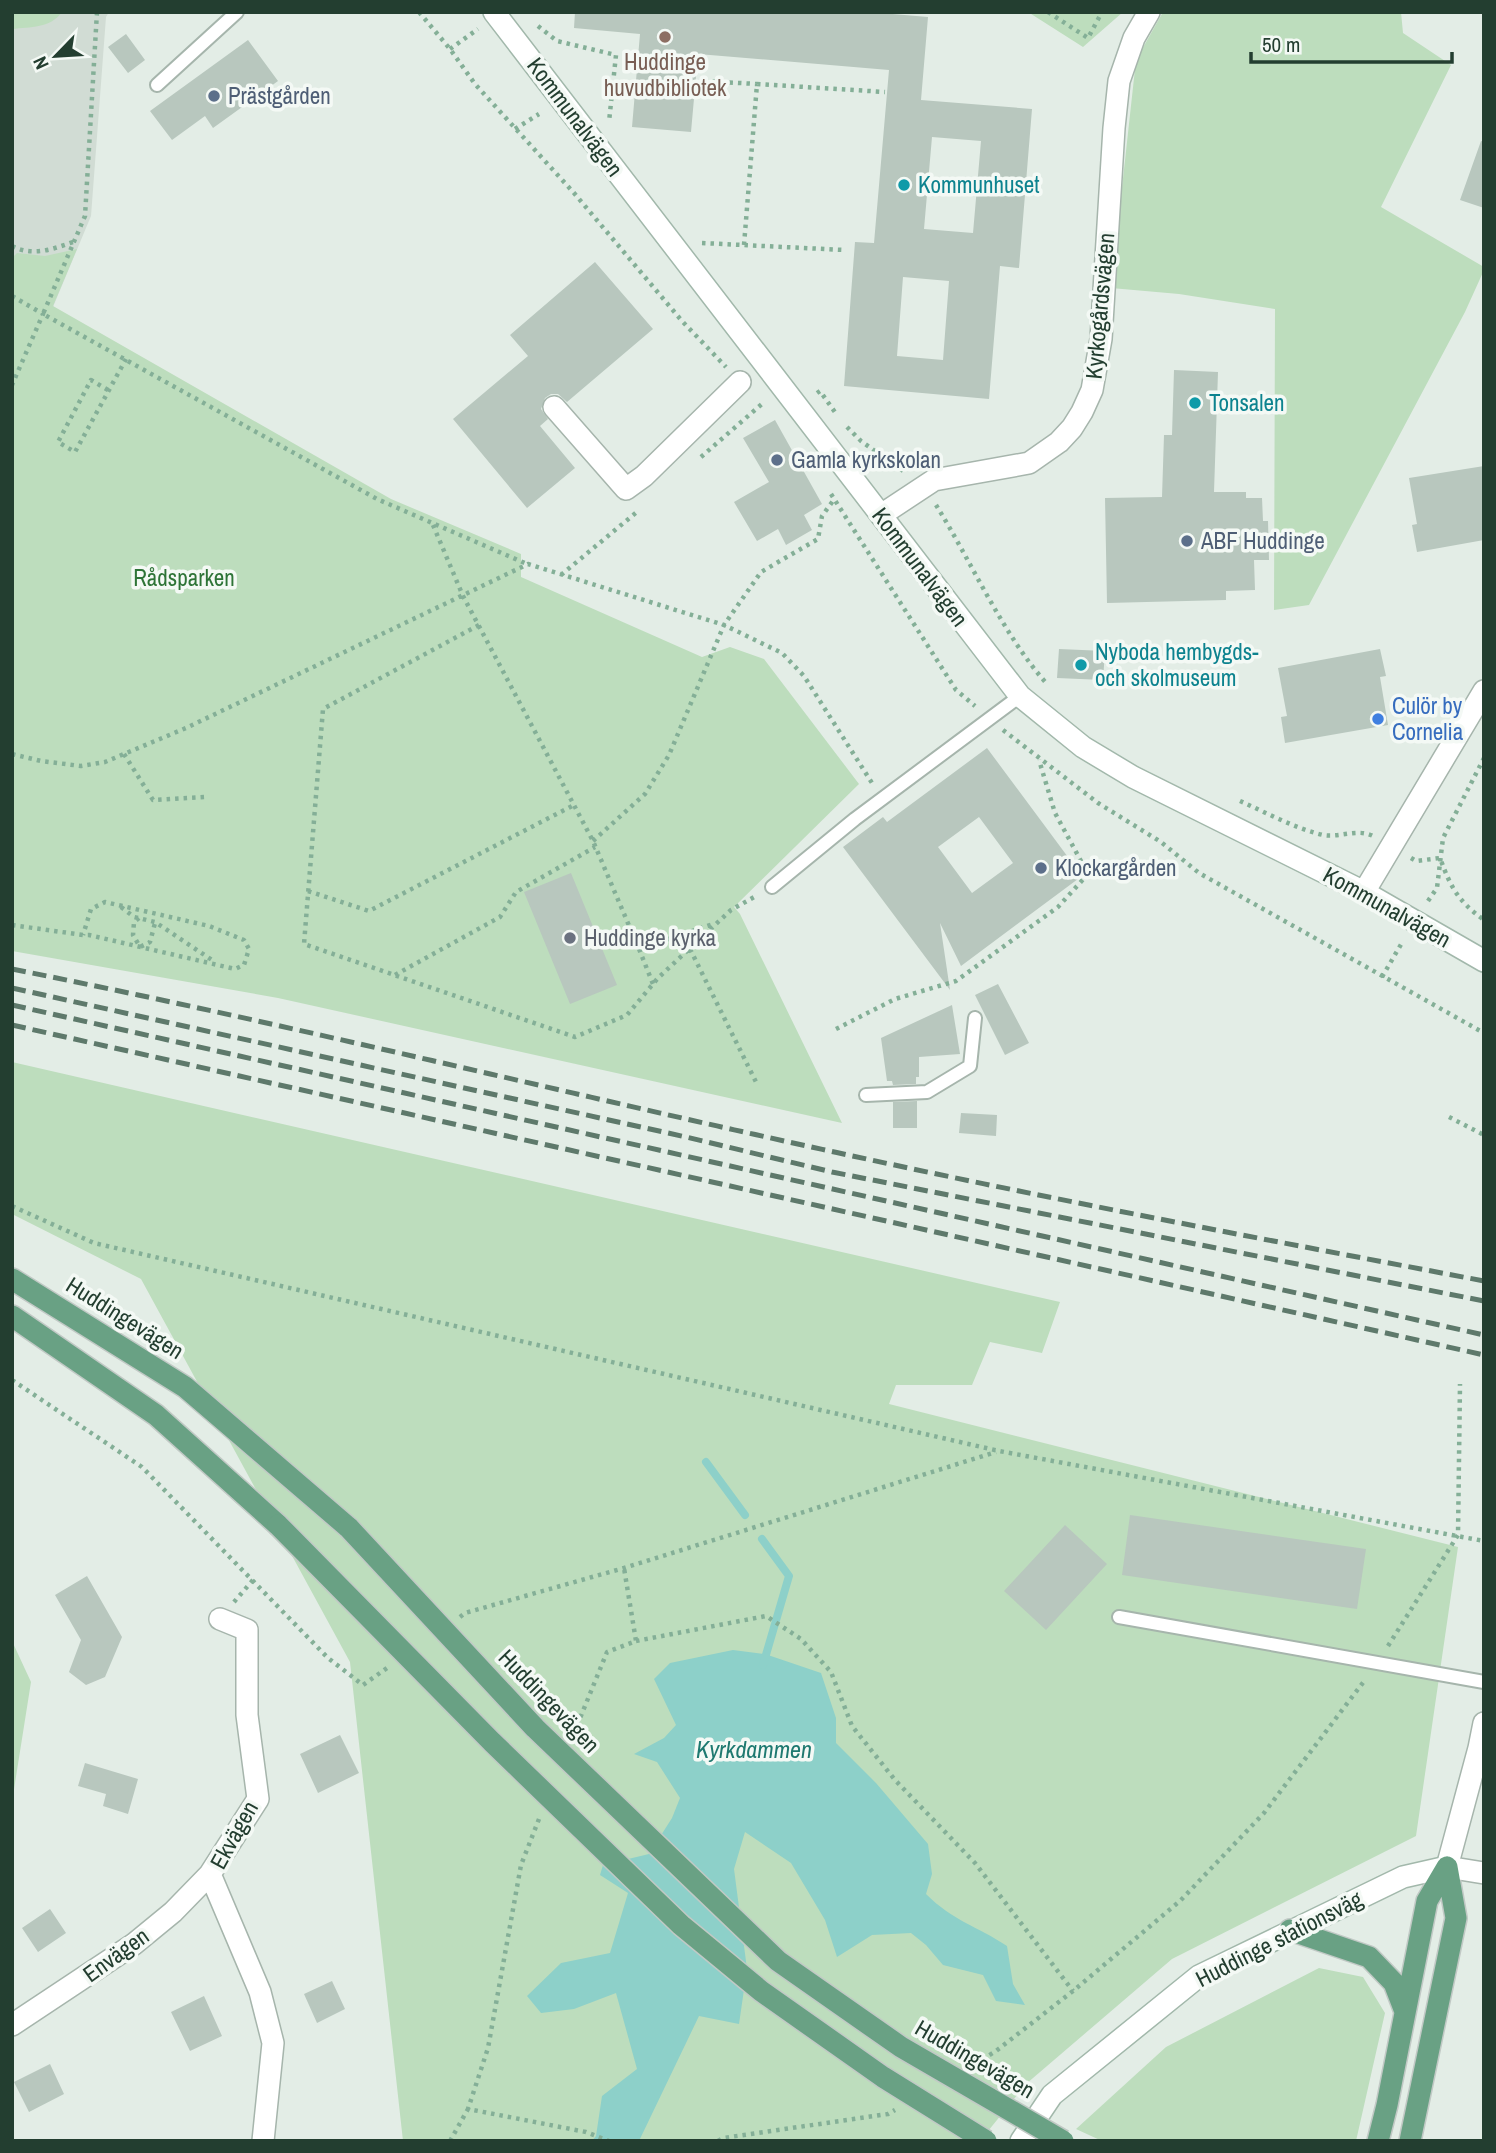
<svg xmlns="http://www.w3.org/2000/svg" width="1496" height="2153" font-family="'Archivo Narrow',sans-serif">
<rect width="100%" height="100%" fill="#e3ede6"/>
<!-- built -->
<path fill="#d1dcd4" d="M12,12H109L106,17L91,216L53,307L12,288Z"/>
<!-- green -->
<path fill="#bdddbd" d="M12,12H62C51,28 30,27 12,29Z
M1028,12H1123L1083,47Z
M1163,12H1401L1403,33L1451,65L1381,207L1484,267V270L1465,312L1309,605L1274,610L1275,309L1179,294L1111,288L1136,60Z
M77,249L53,306L391,499L521,554V577L702,657L730,647L764,659L859,784L734,907L740,914L842,1123L278,998L12,951V258L17,253L45,256Z
M12,1062L1060,1302L1042,1353L990,1342L972,1385H896L889,1404L1458,1547L1416,1836L1172,1959L1026,2084L980,2141H403L350,1662L141,1279L12,1214Z
M12,1641L31,1682L12,1802Z
M1319,1968L1363,1977L1385,2013L1356,2141H1102L1076,2129L1166,2047Z"/>
<!-- water -->
<path fill="#8dd0c9" d="M733,1650L765,1654L821,1673L836,1718V1743L876,1783L928,1844L932,1874L926,1894C953,1921 977,1926 1007,1946L1013,1984L1025,2005L996,2001L983,1975L943,1965L926,1945L911,1933L872,1935L837,1957L825,1920L791,1863L745,1832L734,1869L747,1969L739,2024L699,2016L639,2141H592L596,2136L602,2096L637,2069L616,1993L574,2009L541,2013L527,1996L561,1963L610,1953L628,1893L600,1875L603,1865L649,1854L672,1818L680,1798L657,1762L634,1754L664,1738L676,1725L654,1679L670,1663Z"/>
<g fill="none" stroke-linecap="round" stroke-linejoin="round">
<!-- stream -->
<path stroke="#8dd0c9" stroke-width="8" d="M706,1462L745,1515
M762,1539L789,1576L763,1665"/>
</g>
<!-- building -->
<path fill="#b8c7be" fill-rule="evenodd" d="M575,12H869L928,17L921,100L1032,109L1019,268L1000,266L989,399L844,386L855,242L874,243L889,70L698,54L691,132L632,127L640,34L574,28ZM932,137L981,141L973,233L924,229ZM903,277L949,281L943,360L897,356Z
M126,34L145,60L128,73L108,47Z
M248,40L278,81L213,128L205,116L172,140L150,111Z
M1481,141L1484,142V208L1460,200Z
M595,262L653,329L567,402L558,394H551L545,398L541,409L548,419L540,426L575,468L527,508L453,419L528,356L510,335Z
M1174,370L1218,372L1214,492H1246V498H1262L1263,521H1268L1269,560H1254L1255,590L1226,591V600L1107,603L1105,498L1162,497L1164,435H1172Z
M775,420L822,504L804,515L812,530L786,545L778,529L757,541L734,502L769,482L743,438Z
M1484,466V540L1417,552L1412,525L1417,524L1409,478Z
M1059,649L1105,651L1103,680L1057,678Z
M1380,649L1386,676L1380,677L1388,725L1285,743L1281,717L1287,716L1278,668Z
M987,748L1082,876L961,966L940,923L950,990L843,847L883,817L887,822ZM979,817L1013,863L972,893L938,847Z
M571,873L617,985L570,1004L524,892Z
M998,984L1029,1043L1005,1055L975,995Z
M952,1005L960,1054L919,1057V1077H916V1084L893,1085L892,1081H887L881,1038Z
M917,1101V1128H893V1102Z
M961,1113L997,1115L996,1136L959,1133Z
M1130,1515L1366,1549L1357,1609L1122,1575Z
M1065,1525L1107,1564L1046,1630L1004,1591Z
M87,1576L122,1637L105,1677L86,1685L69,1672L81,1640L55,1595Z
M340,1735L359,1773L318,1793L300,1754Z
M85,1763L138,1779L128,1814L103,1806L106,1794L78,1786Z
M50,1909L66,1933L38,1952L22,1928Z
M332,1981L345,2009L317,2023L304,1994Z
M204,1996L222,2036L190,2051L171,2012Z
M50,2064L64,2094L29,2112L14,2082Z"/>
<g fill="none" stroke-linecap="round" stroke-linejoin="round">
<defs>
<path id="lane" d="M157,85L237,12
M772,887L855,819L1020,696
M866,1095L927,1092L970,1066L975,1018
M1119,1617L1484,1682"/>
<path id="street" d="M554,407L626,489L644,476L740,382
M881,515L934,480L1029,463L1059,442L1072,428L1082,412L1092,390L1101,339L1114,128L1119,81L1134,38L1149,12
M1364,892L1484,691
M220,1619L247,1630V1715L258,1799L210,1874L260,1992L273,2043L263,2141
M1484,1723L1479,1748L1447,1867L1484,1873
M12,2025L134,1944L173,1912L210,1874"/>
<path id="secondary" d="M494,12L1020,696L1083,747L1133,777L1364,892L1484,961
M1021,2141L1052,2095L1199,1976L1403,1877L1447,1867"/>
<path id="primary" d="M12,1279L185,1387L349,1528
M12,1316L156,1415L278,1525
M1290,1930L1369,1957L1394,1983L1404,2009
M1378,2141L1387,2105L1427,1901L1447,1867
M1410,2141L1456,1918L1447,1867"/>
</defs>
<!-- lane casing -->
<use href="#lane" stroke="#a6b5ac" stroke-width="16"/>
<!-- street casing -->
<use href="#street" stroke="#a6b5ac" stroke-width="24"/>
<!-- secondary casing -->
<use href="#secondary" stroke="#a2b8ab" stroke-width="24"/>
<!-- primary casing -->
<use href="#primary" stroke="#c1c9c5" stroke-width="24"/>
<!-- path -->
<path stroke="#84af97" stroke-width="4.5" stroke-dasharray="3.5 5" stroke-linecap="butt" d="M97,12L85,216L43,314L377,499L527,564
M419,12L450,49L475,84L574,193L682,321L726,367
M1048,12L1088,38L1102,12
M538,26L557,41L616,55L609,122
M450,49L478,29
M704,81L757,84
M515,129L539,114
M702,243L845,250
M744,245L757,84L885,92
M12,246C33,257 53,249 73,242
M12,296L43,314L12,385
M108,390L91,380L58,442L75,452L126,359
M817,393L820,391L837,415
M847,427L861,441L906,473
M701,457L763,403
M831,494L956,690L975,706
M936,505C971,561 1004,637 1048,685
M433,525L463,596L593,841L639,949L713,924
M561,575L638,511
M479,625L323,709L304,944L575,1037L627,1015L658,978L731,910L756,896
M1003,730L1098,803L1161,842L1199,873L1484,1033
M12,754L41,761L81,766L105,762L186,728L528,564L724,625L782,653L804,676L872,783
M124,754L153,800L206,797
M1240,801C1267,813 1294,828 1323,835C1340,838 1357,828 1373,836
M593,841L645,794L669,755L724,625L761,572L818,539L822,516L835,498
M1411,858L1416,861L1440,858C1451,888 1458,901 1484,920
M308,891L369,911L574,805
M1428,901L1437,888L1443,838L1484,758
M121,907L134,917L155,922L215,962
M139,918L134,922L133,935L140,947L150,942L155,923
M12,925L83,935H89L235,969L244,965L249,949L244,940L209,926L105,902L91,909L83,935
M639,949L653,984
M690,949L756,1082
M395,975L500,917L516,892L595,847
M1382,977L1403,941
M836,1029L895,999L956,981L1058,907L1088,874L1055,813L1039,760
M1449,1117L1484,1135
M12,1206L94,1243L999,1451L1484,1541
M12,1380L142,1467L328,1658L363,1685L387,1668
M234,1602L253,1580
M460,1617L465,1613L624,1568L996,1452
M636,1641L766,1616L801,1639L831,1672L852,1726L895,1780L975,1863L1073,1991
M1388,1646L1458,1535L1460,1384
M574,1733L607,1652L636,1641L624,1568
M539,1819L521,1865L488,2048L468,2109L586,2132L609,2141
M975,2064L996,2051L1073,1991L1180,1901L1264,1813L1365,1680
M450,2141L468,2109
M718,2141L723,2138L888,2114L895,2110"/>
<!-- lane -->
<use href="#lane" stroke="#fff" stroke-width="12"/>
<!-- street -->
<use href="#street" stroke="#fff" stroke-width="21"/>
<!-- secondary -->
<use href="#secondary" stroke="#fff" stroke-width="21"/>
<!-- primary -->
<use href="#primary" stroke="#69a184" stroke-width="21"/>
<!-- rail -->
<path stroke="#5e796b" stroke-width="5" stroke-dasharray="14 7" stroke-linecap="butt" d="M12,969C289,1024 563,1093 839,1153C1053,1200 1268,1240 1484,1281
M12,988L686,1137L832,1172L1484,1301
M12,1005L1484,1335
M12,1025L1484,1355"/>
<defs>
<path id="primary-bridge" d="M278,1525L492,1742L681,1925L761,1991L883,2077L986,2141
M349,1528L535,1728L778,1961L901,2047L1063,2141"/>
</defs>
<!-- primary-bridge casing -->
<use href="#primary-bridge" stroke="#c1c9c5" stroke-width="24" stroke-linecap="butt"/>
<!-- primary-bridge -->
<use href="#primary-bridge" stroke="#69a184" stroke-width="21"/>
</g>
<!-- markers -->
<circle fill="#8d6e63" stroke="#f4f9f5" stroke-width="2.5" cx="665" cy="37" r="7"/>
<g fill="#5c6f8a" stroke="#f4f9f5" stroke-width="2.5">
<circle cx="214" cy="96" r="7"/>
<circle cx="777" cy="460" r="7"/>
<circle cx="1187" cy="541" r="7"/>
<circle cx="1041" cy="868" r="7"/>
</g>
<g fill="#0f9aa8" stroke="#f4f9f5" stroke-width="2.5">
<circle cx="904" cy="185" r="7"/>
<circle cx="1195" cy="403" r="7"/>
<circle cx="1081" cy="665" r="7"/>
</g>
<circle fill="#3f7fe0" stroke="#f4f9f5" stroke-width="2.5" cx="1378" cy="719" r="7"/>
<circle fill="#6b7280" stroke="#f4f9f5" stroke-width="2.5" cx="570" cy="938" r="7"/>
<g text-anchor="middle" stroke-width="7" stroke-linejoin="round" paint-order="stroke">
<!-- education labels -->
<g font-size="23" fill="#785e54" stroke="#f4f9f5">
<text x="665" y="70">Huddinge<tspan x="665" dy="26">huvudbibliotek</tspan></text>
</g>
<!-- service labels -->
<g font-size="23" fill="#4e5e75" stroke="#f4f9f5" text-anchor="start">
<text x="228" y="104">Prästgården</text>
<text x="791" y="468">Gamla kyrkskolan</text>
<text x="1201" y="549">ABF Huddinge</text>
<text x="1055" y="876">Klockargården</text>
</g>
<!-- street labels -->
<g font-size="23" fill="#233e30" stroke="#f4f9f5">
<text transform="translate(575 117) rotate(53)" y="8">Kommunalvägen</text>
<text transform="translate(1100 306) rotate(-85)" y="8">Kyrkogårdsvägen</text>
<text transform="translate(920 567) rotate(53)" y="8">Kommunalvägen</text>
<text transform="translate(1387 907) rotate(29)" y="8">Kommunalvägen</text>
<text transform="translate(125 1318) rotate(32)" y="8">Huddingevägen</text>
<text transform="translate(549 1701) rotate(46)" y="8">Huddingevägen</text>
<text transform="translate(234 1835) rotate(-61)" y="8">Ekvägen</text>
<text transform="translate(1279 1939) rotate(-27)" y="8">Huddinge stationsväg</text>
<text transform="translate(116 1955) rotate(-36)" y="8">Envägen</text>
<text transform="translate(975 2059) rotate(30)" y="8">Huddingevägen</text>
</g>
<!-- culture labels -->
<g font-size="23" fill="#0d838f" stroke="#f4f9f5" text-anchor="start">
<text x="918" y="193">Kommunhuset</text>
<text x="1209" y="411">Tonsalen</text>
<text x="1095" y="660">Nyboda hembygds-<tspan x="1095" dy="26">och skolmuseum</tspan></text>
</g>
<!-- park labels -->
<g font-size="23" fill="#2e7437" stroke="#f4f9f5">
<text x="184" y="586">Rådsparken</text>
</g>
<!-- shop labels -->
<g font-size="23" fill="#366cbe" stroke="#f4f9f5" text-anchor="start">
<text x="1392" y="714">Culör by<tspan x="1392" dy="26">Cornelia</tspan></text>
</g>
<!-- worship labels -->
<g font-size="23" fill="#5b616d" stroke="#f4f9f5" text-anchor="start">
<text x="584" y="946">Huddinge kyrka</text>
</g>
<!-- water labels -->
<g font-size="24" font-style="italic" fill="#1e7970" stroke="#f4f9f5">
<text x="754" y="1758">Kyrkdammen</text>
</g>
</g>
<!-- border -->
<rect width="1496" height="2153" fill="none" stroke="#233e30" stroke-width="28"/>
<!-- north arrow -->
<g transform="translate(56 56) rotate(245)" stroke="#f4f9f5" stroke-width="5" paint-order="stroke">
<path d="M0-5L12 26L0 18L-12 26Z" fill="#233e30"/>
<text y="-10" font-size="19" font-weight="bold" text-anchor="middle" fill="#233e30">N</text>
</g>
<!-- scale -->
<path d="M1251 52v10h201v-10" fill="none" stroke="#233e30" stroke-width="3.5"/>
<text x="1262" y="52" font-size="21" fill="#233e30" stroke="#f4f9f5" stroke-width="5" paint-order="stroke">50 m</text>
</svg>
